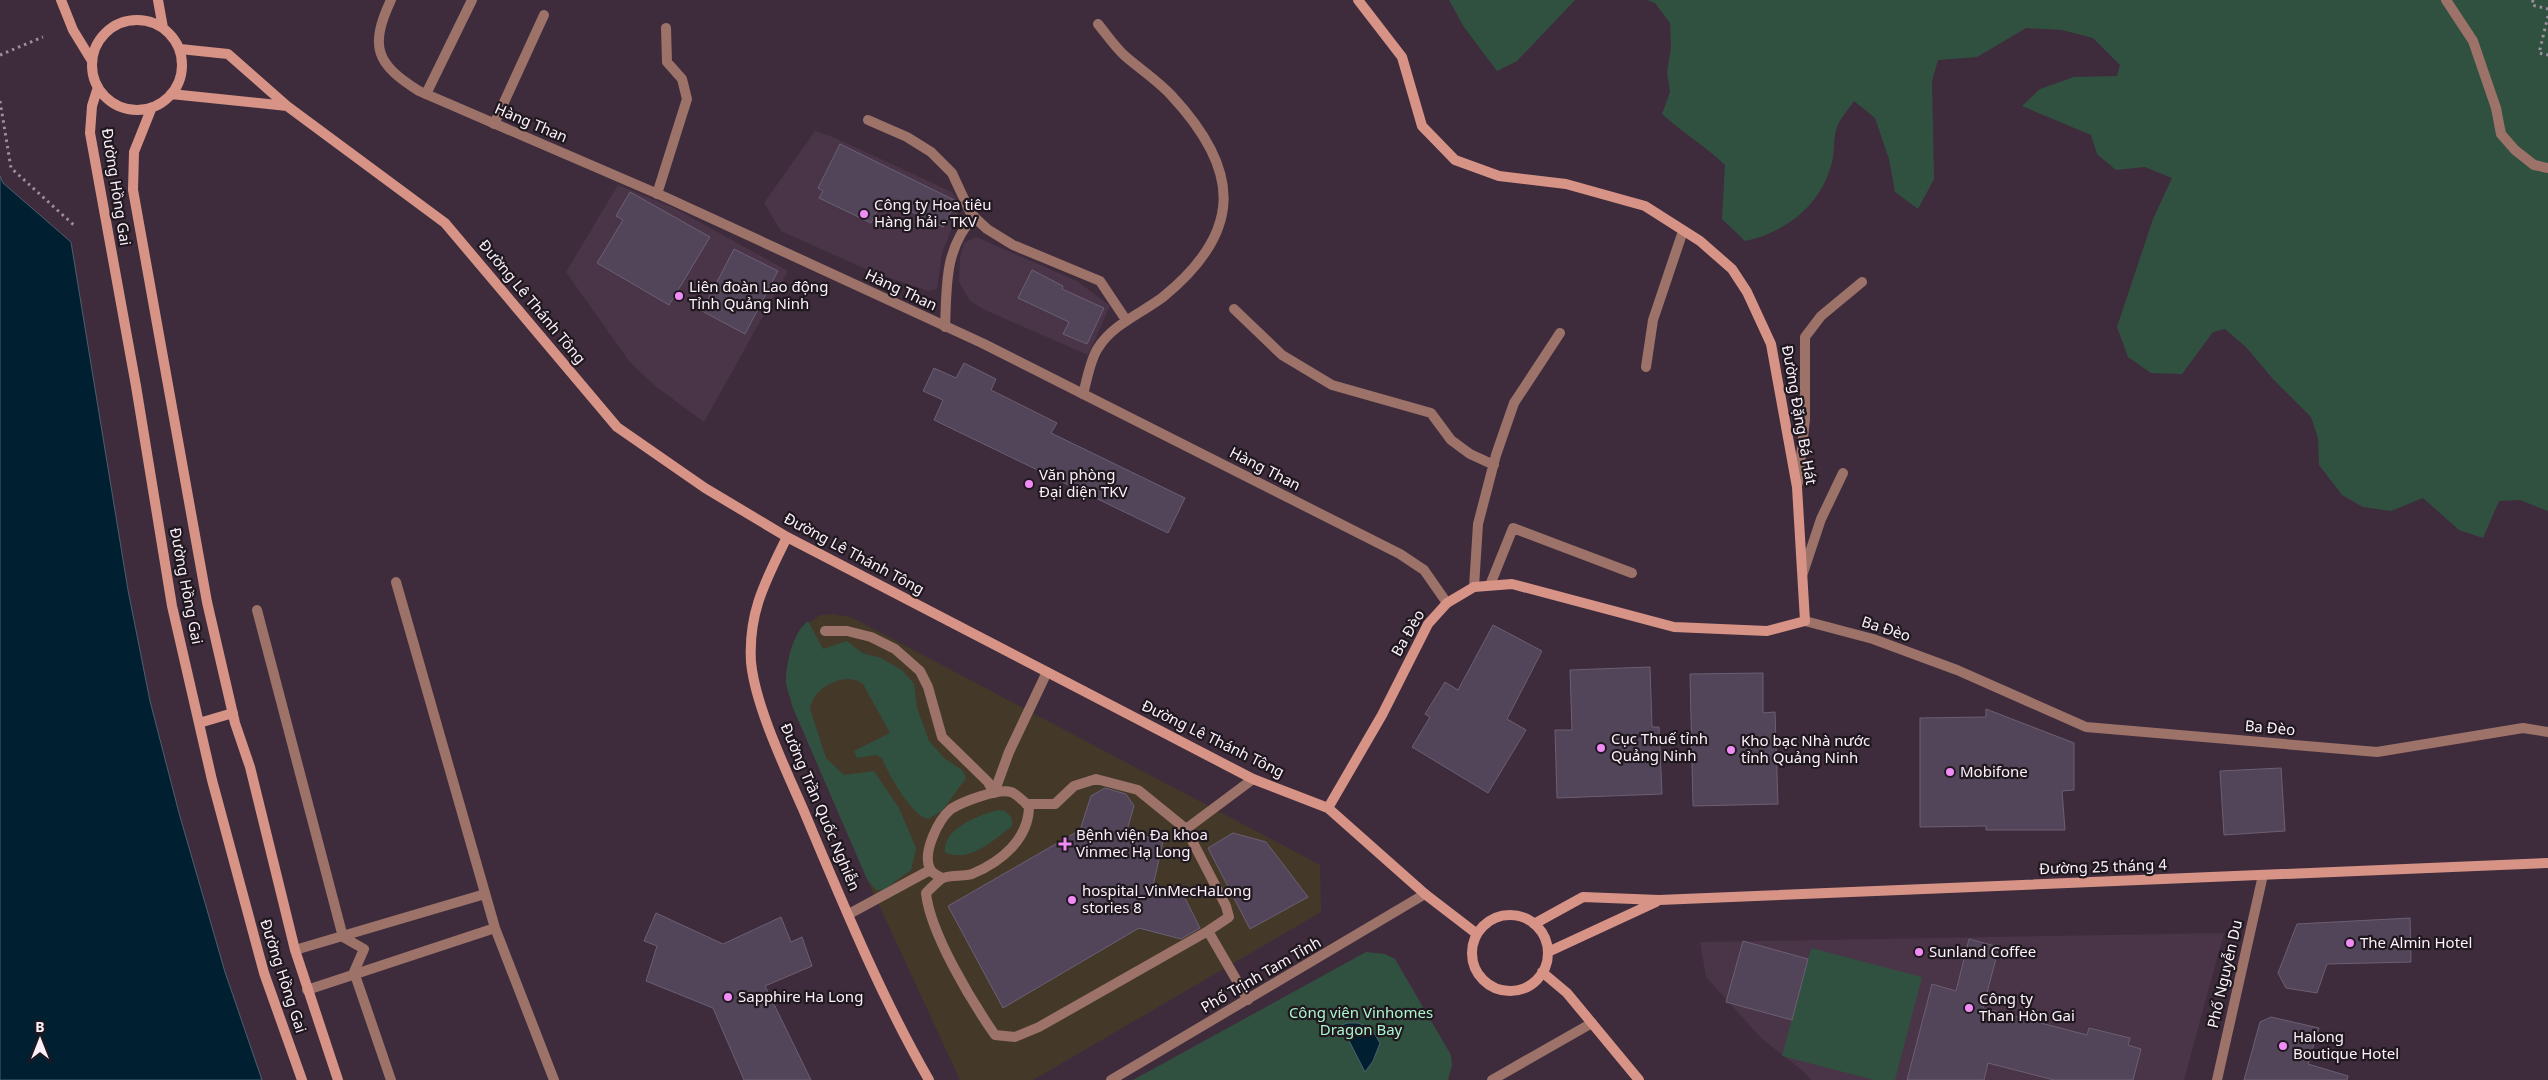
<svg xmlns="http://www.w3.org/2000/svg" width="2548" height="1080" font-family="'Noto Sans',sans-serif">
<rect width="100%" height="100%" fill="#3e2c3c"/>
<!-- built -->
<path fill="#4a3448" d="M815,131L833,137L952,192L961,205L942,253L937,289L928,291L870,271L781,231L764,203Z
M618,185L674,208L788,271L704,422L654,385L629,361L566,272Z
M976,237L1077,281L1110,306L1088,355L985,310L970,301L959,282L960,258L964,243Z
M2224,933L2184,1080H1811L1803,1071L1762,1039L1706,977L1700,942Z"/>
<!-- medical -->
<path fill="#443929" d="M832,614L851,617L1320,865L1321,912L1033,1080H960L867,879L793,708L786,683L788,666L800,628L821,615Z"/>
<!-- green -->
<path fill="#315140" d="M1449,0H1575L1517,61L1497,71L1464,27Z
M1647,0H2548V511L2520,500L2499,501L2483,538L2459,530L2423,498L2391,511L2363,507L2342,495L2319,465L2318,438L2311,417L2273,379L2246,347L2225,329L2213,332L2182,374L2151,373L2128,357L2117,327L2153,219L2172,178L2145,167L2116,170L2097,154L2091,135L2022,106L2040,89L2074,77L2117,76L2120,65L2093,38L2062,30L2026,28L1977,57L1938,60L1932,81L1934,179L1918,209L1895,192L1889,159L1875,118L1854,101C1849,109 1840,118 1837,127C1833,138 1835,151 1832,162C1822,204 1787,232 1745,241L1722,219L1725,165C1705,146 1682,132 1662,114L1670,92L1667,72L1671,48L1670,23L1655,3Z
M808,621L823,649L847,641L862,653L881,658L903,671L914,684L917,708L929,741L944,758L962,770L966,778L942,811L928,819C910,814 889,775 882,758L876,755L857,758L854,751L890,733L863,684C844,670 813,688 810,709L826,758L844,775L874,771L899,808L916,848L911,870L883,890H876L867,879L793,708C791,700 787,690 786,682C786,662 793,633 808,621Z
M998,810L1005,811L1012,818V826C994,840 968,864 945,852C943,828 980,815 998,810Z
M1811,948L1922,977L1895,1080H1874L1782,1056Z
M1366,952L1385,954L1395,959L1451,1055L1452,1066L1448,1080H1133Z"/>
<!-- water -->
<path fill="#002031" stroke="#4c5f6e" d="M0,176L3,183L71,242L128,590L150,701L179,813L225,972L262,1080H0Z
M1348,1023H1358L1371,1028L1380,1043L1373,1061L1365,1072L1341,1025Z"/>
<!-- building -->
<path fill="#524559" stroke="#6c5f74" d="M840,144L956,201L943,227L883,198L871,223L819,198L823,191L818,188Z
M630,192L710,237L669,305L597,263L623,220L616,216Z
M734,249L778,271L745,334L702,311Z
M1032,270L1063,286L1062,289L1104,308L1087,344L1063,334L1069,322L1018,298Z
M964,363L996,379L991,390L1057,423L1051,433L1185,498L1168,533L934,420L943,400L923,391L934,368L956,378Z
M1493,625L1542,651L1507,719L1526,730L1488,793L1412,747L1430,717L1425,714L1445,682L1458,690Z
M1650,667L1652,727H1659L1662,794L1557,798L1555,730H1572L1570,670Z
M1763,673V713L1775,712L1778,804L1693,806L1690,674Z
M1986,709L2074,743V790L2062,791L2065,830H1986V826L1920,827V718L1986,717Z
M2281,768L2285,831L2224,835L2220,771Z
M1105,788L1126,794L1134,806L1127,830L1163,842L1153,886L1183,894L1200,928L1181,939L1139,928L1003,1008L948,906L1080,830L1091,796Z
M1233,833L1266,842L1308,897L1250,929L1208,848Z
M656,913L723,944L781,917L791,942L802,937L812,966L765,986L811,1080H744L713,1008L646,981L657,946L644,941Z
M2410,918L2411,962L2327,964L2317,993L2286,988L2278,973L2297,924Z
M1969,939L1999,947L1983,1008L2087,1035L2089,1028L2130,1038L2128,1045L2141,1049L2133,1080H2054L1988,1063L1984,1080H1907L1932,984L1956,991Z
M1743,941L1808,959L1792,1020L1726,1002Z
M2271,1017L2319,1028L2308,1064L2348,1076L2347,1080H2244L2260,1022Z"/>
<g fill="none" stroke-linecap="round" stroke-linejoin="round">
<!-- path -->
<path stroke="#9c8e9b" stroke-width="3" stroke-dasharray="2.5 4" stroke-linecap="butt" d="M2533,0L2532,5L2548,9
M2548,16L2539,53L2548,55
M0,55L43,37
M0,101L11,168L76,227"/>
<!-- lane -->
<path stroke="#9c7269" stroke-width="10" d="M2446,0L2473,41L2496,108L2501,134L2515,150L2534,165L2548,168
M426,94L472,0
M868,120L907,137L931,152L952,173L971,214L987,229L1013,245L1100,281L1126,320
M494,124L544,15
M657,194L687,99L682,79L667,62L666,28
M1234,309L1282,355L1332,385L1431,413L1451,440L1470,454L1494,465
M945,327C947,284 944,250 974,216
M1646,367L1653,320L1683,231
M1083,394C1087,380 1090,360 1098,348C1113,324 1142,313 1163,297C1244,231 1241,170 1171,95C1158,81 1140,69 1125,56C1115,47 1107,35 1098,24
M1490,585L1513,528L1632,573
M1474,587L1478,524L1496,455L1514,403L1560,333
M825,631H847L871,637L895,649L920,671L928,687L942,737L988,782L994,793
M994,793L1009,752L1047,672
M1186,829L1253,779
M942,878C938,876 932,873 930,869C922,853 938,820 951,809C962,802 998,788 1011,792C1017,794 1024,802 1029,806C1029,839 1001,862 972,874C962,877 949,874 941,879C936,883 931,888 926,893C930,933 972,1002 995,1035L1015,1037L1039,1027L1208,931L1229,917L1226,906L1186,829L1138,790L1096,779L1074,786L1055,804H1026
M849,914L930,870
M1208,931L1248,1000"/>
<!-- street -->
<path stroke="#9c7269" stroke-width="10" d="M391,0C369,47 376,64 419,91L665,197L982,343L1400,554L1424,570L1447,603
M1798,483L1805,419V337L1821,316L1862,282
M1803,573L1821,519L1843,473
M396,582L495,928L554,1080
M257,610L343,937L364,949L354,972L391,1080
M1805,621L1873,639L1957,670L2086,727L2377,752L2523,728L2548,732
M295,950L485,894
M307,990L495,928
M1111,1080L1425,894
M1492,1080L1592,1023
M2217,1080L2263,875"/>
<!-- secondary -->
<path stroke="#d79486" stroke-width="10" d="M61,0L73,30L92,61
M158,0L163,28
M92 65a45 45 0 1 1 90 0a45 45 0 1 1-90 0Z
M180,49L228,54L287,106L445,223L617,427L705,488L787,537L1253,779L1328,808L1425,894L1477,934
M98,87L92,106L90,133L136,386L172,606L212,780L264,973L302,1080
M171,94L287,106
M152,107L134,152L133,190L207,602L235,723L250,767L295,950L338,1080
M787,537C766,580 748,612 751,662C755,705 785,768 803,809C841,899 880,995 929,1080
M199,723L233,713
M1328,808L1382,715L1428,624L1447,603L1474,587L1512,584L1674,627L1767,631L1805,621L1797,487L1771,344L1747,292L1732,269L1700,241L1645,206L1566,184L1499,176L1455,160L1422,126L1402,57L1358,0
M1472 953a38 38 0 1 1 76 0a38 38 0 1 1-76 0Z
M1534,924L1583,897L1659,900L2548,863
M1548,952L1656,902
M1542,972L1567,993L1639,1080"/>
</g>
<!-- markers -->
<g fill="#f18bf5" stroke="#20181f" stroke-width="2">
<circle cx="864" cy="214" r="5"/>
<circle cx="679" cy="296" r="5"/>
<circle cx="1029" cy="484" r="5"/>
<circle cx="1601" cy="748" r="5"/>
<circle cx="1731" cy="750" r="5"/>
<circle cx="1950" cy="772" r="5"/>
<path d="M1062.5 836.5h5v5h5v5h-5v5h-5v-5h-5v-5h5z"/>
<circle cx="1072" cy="900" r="5"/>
<circle cx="2350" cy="943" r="5"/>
<circle cx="1919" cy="952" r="5"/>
<circle cx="728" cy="997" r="5"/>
<circle cx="1969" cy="1008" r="5"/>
<circle cx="2283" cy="1046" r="5"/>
</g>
<g text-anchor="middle" stroke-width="4.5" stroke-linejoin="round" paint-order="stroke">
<!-- street labels -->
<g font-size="15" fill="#fcf1fb" stroke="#20181f">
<text transform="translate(531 123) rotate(23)" y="5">Hàng Than</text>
<text transform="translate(116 187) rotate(81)" y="5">Đường Hồng Gai</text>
<text transform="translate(901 290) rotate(25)" y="5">Hàng Than</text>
<text transform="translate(532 302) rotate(50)" y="5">Đường Lê Thánh Tông</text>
<text transform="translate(1799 415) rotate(80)" y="5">Đường Đặng Bá Hát</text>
<text transform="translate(1265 469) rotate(27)" y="5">Hàng Than</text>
<text transform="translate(854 554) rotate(28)" y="5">Đường Lê Thánh Tông</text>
<text transform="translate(186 586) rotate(79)" y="5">Đường Hồng Gai</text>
<text transform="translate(1886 629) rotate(18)" y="5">Ba Đèo</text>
<text transform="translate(1408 633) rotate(-60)" y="5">Ba Đèo</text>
<text transform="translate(2270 728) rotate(5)" y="5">Ba Đèo</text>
<text transform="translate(1213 739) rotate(26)" y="5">Đường Lê Thánh Tông</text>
<text transform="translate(820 807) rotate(67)" y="5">Đường Trần Quốc Nghiễn</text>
<text transform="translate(2103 867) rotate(-2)" y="5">Đường 25 tháng 4</text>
<text transform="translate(2225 974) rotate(-77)" y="5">Phố Nguyễn Du</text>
<text transform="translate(1261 975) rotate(-30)" y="5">Phố Trịnh Tam Tỉnh</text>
<text transform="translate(283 976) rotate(72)" y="5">Đường Hồng Gai</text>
</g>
<!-- poi labels -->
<g font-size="15" fill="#fcf1fb" stroke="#20181f" text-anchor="start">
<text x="874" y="210">Công ty Hoa tiêu<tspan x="874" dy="17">Hàng hải - TKV</tspan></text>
<text x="689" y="292">Liên đoàn Lao động<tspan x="689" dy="17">Tỉnh Quảng Ninh</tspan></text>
<text x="1039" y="480">Văn phòng<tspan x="1039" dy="17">Đại diện TKV</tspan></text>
<text x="1611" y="744">Cục Thuế tỉnh<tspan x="1611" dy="17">Quảng Ninh</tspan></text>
<text x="1741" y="746">Kho bạc Nhà nước<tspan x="1741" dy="17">tỉnh Quảng Ninh</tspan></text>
<text x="1960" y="777">Mobifone</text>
<text x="1076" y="840">Bệnh viện Đa khoa<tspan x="1076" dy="17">Vinmec Hạ Long</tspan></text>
<text x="1082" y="896">hospital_VinMecHaLong<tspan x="1082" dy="17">stories 8</tspan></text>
<text x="2360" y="948">The Almin Hotel</text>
<text x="1929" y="957">Sunland Coffee</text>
<text x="738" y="1002">Sapphire Ha Long</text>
<text x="1979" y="1004">Công ty<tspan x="1979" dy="17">Than Hòn Gai</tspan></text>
<text x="2293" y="1042">Halong<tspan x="2293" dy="17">Boutique Hotel</tspan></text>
</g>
<!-- park labels -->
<g font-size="15" fill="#abf6cd" stroke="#20181f">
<text x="1361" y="1018">Công viên Vinhomes<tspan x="1361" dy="17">Dragon Bay</tspan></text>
</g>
</g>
<!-- north arrow -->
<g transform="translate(40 1040)" stroke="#20181f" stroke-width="4" paint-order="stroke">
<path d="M0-4L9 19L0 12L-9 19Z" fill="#fcf1fb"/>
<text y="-8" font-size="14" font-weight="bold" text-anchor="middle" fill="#fcf1fb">B</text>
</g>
</svg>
